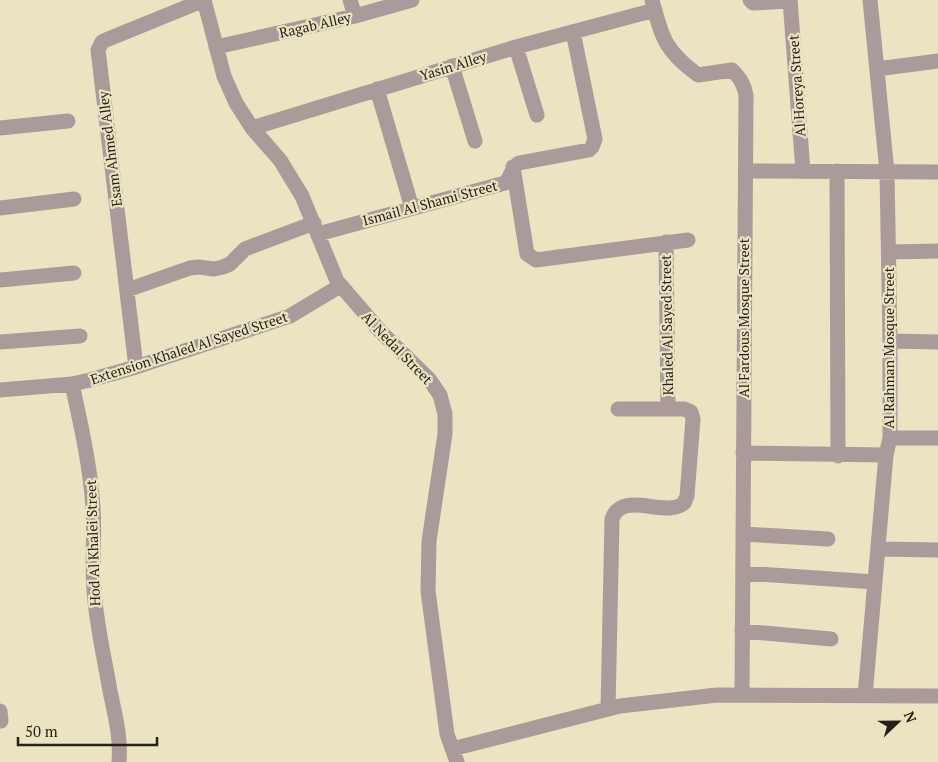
<svg xmlns="http://www.w3.org/2000/svg" width="938" height="762" font-family="'PT Serif',serif">
<rect width="100%" height="100%" fill="#eae4c3"/>
<g fill="none" stroke-linecap="round" stroke-linejoin="round">
<!-- street -->
<path stroke="#aa9a99" stroke-width="15" d="M204,0L224,76L236,103L252,128L280,160L302,196L337,281L380,331L429,379L440,395L445,414V434L429,541L428,591L447,734L457,762
M350,0L355,16
M652,0C662,38 665,51 698,75L732,70C740,78 744,84 746,95L742,695
M750,0L753,3L790,1
M790,0L803,171
M216,47L355,16L412,0
M516,47L537,115
M452,66L475,141
M877,69L938,61
M377,89L412,208
M0,128L68,121
M252,128L516,47L655,10
M513,167L527,254L536,260L688,240
M746,171L938,172
M837,171L838,456
M0,208L74,199
M318,234L505,183C512,177 510,168 519,163L589,150L592,147L595,139L573,32
M666,242L668,409
M889,252L938,251
M0,280L74,273
M127,290L190,268L198,267L214,269L223,267L230,264L245,249L314,223
M890,341L938,342
M0,342L80,336
M136,367L98,50L102,42L106,40L204,0
M72,384C81,425 90,465 93,507C95,538 91,570 95,601C98,632 105,661 110,691C115,715 121,737 119,762
M0,390L72,384L90,380L136,367L290,316L340,286
M890,438H938
M743,453L886,455
M743,534L828,539
M878,549L938,550
M743,573L875,582
M742,631L831,639
M865,696L886,455L890,438V341L887,172L870,0
M608,709L612,519C622,489 666,519 684,503L687,496L693,419L691,412L684,409H618
M0,711L1,721
M452,749L620,706L717,695L938,696"/>
</g>
<g text-anchor="middle" stroke-width="4.5" stroke-linejoin="round" paint-order="stroke">
<!-- street labels -->
<g font-size="14" fill="#242216" stroke="#eae4c3">
<text transform="translate(315 25) rotate(-13)" y="5">Ragab Alley</text>
<text transform="translate(453 66) rotate(-17)" y="5">Yasin Alley</text>
<text transform="translate(797 86) rotate(-94)" y="5">Al Horeya Street</text>
<text transform="translate(110 149) rotate(-97)" y="5">Esam Ahmed Alley</text>
<text transform="translate(430 203) rotate(-15)" y="5">Ismail Al Shami Street</text>
<text transform="translate(744 318) rotate(-90)" y="5">Al Fardous Mosque Street</text>
<text transform="translate(667 325) rotate(-91)" y="5">Khaled Al Sayed Street</text>
<text transform="translate(189 348) rotate(-18)" y="5">Extension Khaled Al Sayed Street</text>
<text transform="translate(397 348) rotate(46)" y="5">Al Nedal Street</text>
<text transform="translate(889 348) rotate(-90)" y="5">Al Rahman Mosque Street</text>
<text transform="translate(93 543) rotate(-92)" y="5">Hod Al Khalei Street</text>
</g>
</g>
<!-- north arrow -->
<g transform="translate(898 722) rotate(68)" stroke="#eae4c3" stroke-width="4" paint-order="stroke">
<path d="M0-4L9 19L0 12L-9 19Z" fill="#242216"/>
<text y="-8" font-size="14" font-weight="bold" text-anchor="middle" fill="#242216">N</text>
</g>
<!-- scale -->
<path d="M18 737v8h139v-8" fill="none" stroke="#242216" stroke-width="2.5"/>
<text x="25" y="737" font-size="15" fill="#242216" stroke="#eae4c3" stroke-width="4" paint-order="stroke">50 m</text>
</svg>
